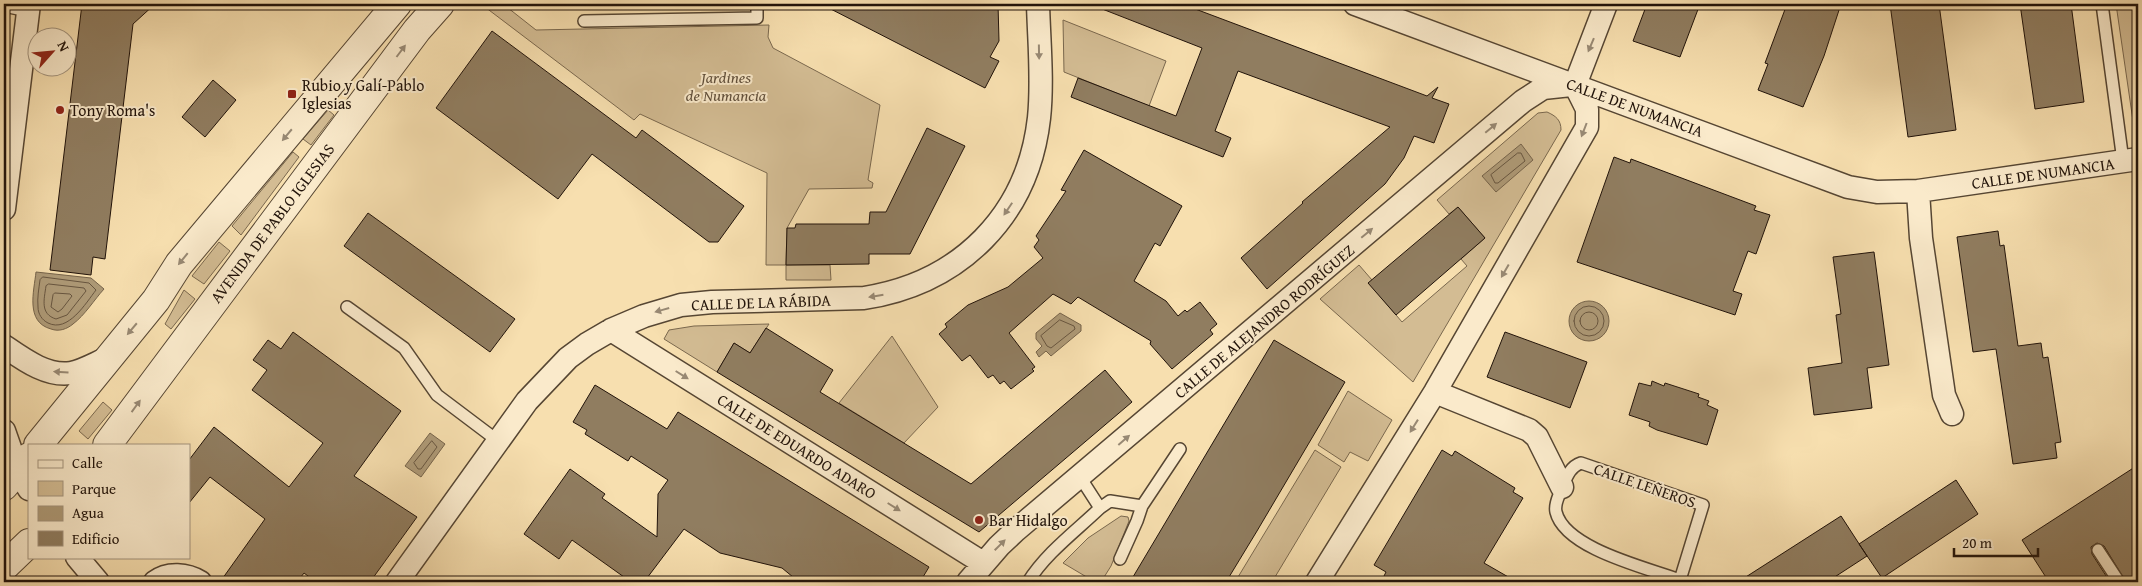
<svg xmlns="http://www.w3.org/2000/svg" width="2142" height="586" font-family="'Gentium Book Plus',serif">
<rect width="100%" height="100%" fill="#f7dfaf"/>
<filter id="stains"><feTurbulence type="fractalNoise" baseFrequency=".004" numOctaves="4"/><feColorMatrix values="0 0 0 0 .2 0 0 0 0 .09 0 0 0 0 .02 0 0 0 .5 -.17"/></filter>
<radialGradient id="worn" r=".72"><stop offset=".6" stop-color="#630" stop-opacity="0"/><stop offset="1" stop-color="#630" stop-opacity=".3"/></radialGradient>
<!-- green -->
<path fill="#d3bc93" stroke="#7a684e" d="M481,4H503L536,30L769,25L768,37L773,48L880,105L868,180L873,183L872,188L809,189L787,228L786,265H830L831,280H786V265H766L767,173L640,114L634,120Z
M2116,4H2138V120L2133,121Z
M1063,20L1166,61L1149,106L1064,72Z
M328,110L334,115L311,145L303,139Z
M1547,112C1556,116 1561,120 1561,130L1413,382L1320,299L1359,265L1372,280L1369,283L1402,322L1467,266L1461,259L1485,238L1458,207L1449,214L1437,200L1538,113Z
M293,152L299,157L241,235L232,226Z
M219,242L230,251L204,284L192,276Z
M184,290L195,299L171,329L165,324Z
M769,324L750,353L734,343L717,372L664,339L669,330L694,326Z
M892,336L938,407L904,443L839,403Z
M1348,391L1392,420L1368,461L1350,452L1344,462L1318,445Z
M103,402L112,410L88,439L79,431Z
M1315,450L1341,467L1272,582H1235Z
M1121,516L1128,517L1129,521L1111,566L1101,582H1095L1063,563L1088,538Z"/>
<!-- water -->
<path fill="#ae9a77" stroke="#76644b" d="M1521,144L1533,160L1496,192L1482,176Z
M36,272L91,278L104,289C94,300 85,315 73,324C67,329 59,332 51,329C25,322 34,291 36,272Z
M1569 321a20 20 0 1 1 40 0a20 20 0 1 1-40 0Z
M1060,313L1081,325V331L1051,356L1046,351L1039,357L1036,352L1042,346L1036,339V333Z
M430,433L445,444L421,477L405,466Z"/>
<g fill="none" stroke-linecap="round" stroke-linejoin="round">
<!-- shore -->
<path stroke="#685640" stroke-width="1" d="M1518,153H1521L1525,161L1498,183H1495L1491,175Z
M43,277L89,283L96,290C86,303 68,333 48,323C42,320 38,314 38,307C37,298 39,288 40,280Z
M49,284L84,288L86,291L67,315L56,319C40,314 44,300 46,286Z
M55,293L70,294L72,296L62,309L58,312L51,307L53,295Z
M1574 321a15 15 0 1 1 30 0a15 15 0 1 1-30 0Z
M1580 321a9 9 0 1 1 18 0a9 9 0 1 1-18 0Z
M1060,320L1074,326L1075,329L1051,348L1047,346L1041,336Z
M432,441L437,447L421,469H418L414,463Z"/>
</g>
<!-- building -->
<path fill="#907d60" stroke="#21130a" d="M82,4H155L133,24L105,259L93,257L91,275L50,270Z
M821,4H998L999,41L990,57L999,61L985,88Z
M1093,4H1182L1427,96L1438,87L1432,98L1449,104L1434,143L1414,136L1404,158L1385,184L1267,289L1241,258L1303,203L1302,202L1390,127L1238,71L1215,131L1231,138L1223,157L1071,97L1078,78L1176,116L1202,48L1092,5Z
M1647,4H1700L1680,57L1633,41Z
M1787,4H1841L1824,56L1803,107L1758,90L1768,64L1765,63Z
M1890,4H1939L1956,130L1908,137Z
M2020,4H2071L2084,102L2035,109Z
M492,31L636,138L642,130L744,206L718,242H709L592,154L558,199L436,108Z
M213,80L236,100L205,137L182,117Z
M927,128L965,146L910,254H869V264L786,265L787,228H795L796,224H869L870,212H886Z
M1084,150L1182,206L1160,246L1155,243L1134,281L1166,301L1178,316L1185,310L1187,312L1200,302L1217,324L1210,330L1213,334L1172,369L1150,344L1151,341L1078,297L1071,304L1053,294L1009,333L1035,367L1032,369L1034,371L1011,389L1004,381L1000,384L993,375L988,378L970,355L962,361L939,334L947,327L945,324L968,305L1008,287L1043,258L1034,247L1039,240L1036,236L1066,191L1061,190Z
M1614,157L1630,163L1631,159L1756,206L1754,210L1770,215L1756,254L1748,251L1733,291L1742,294L1735,315L1577,262Z
M1458,207L1485,238L1396,315L1368,283Z
M368,213L515,319L490,352L344,246Z
M1998,231L2000,246L2004,245L2018,346L2041,343L2043,358L2048,357L2061,442L2055,443L2057,458L2013,464L1996,349L1973,352L1957,237Z
M1874,252L1889,365L1867,368L1872,408L1814,415L1808,368L1842,363L1836,315L1841,314L1833,257Z
M766,328L833,370L820,392L971,484L1105,370L1132,402L979,532L717,372L734,343L750,353Z
M293,332L401,411L354,476L417,517L370,582H316L304,573L297,582H220L265,519L210,477L189,503V460L214,427L289,487L323,443L252,390L267,370L253,360L268,340L281,349Z
M1505,332L1587,362L1570,408L1487,377Z
M1274,340L1345,382L1257,531L1226,582H1130Z
M1652,381L1664,386L1665,383L1699,394L1698,397L1709,401L1707,405L1718,410L1707,445L1657,430L1649,426L1650,422L1629,415L1639,383L1651,386Z
M595,385L667,429L678,412L929,567L920,582H799L782,568L720,553L684,529L644,582H631L572,540L559,559L524,534L570,469L605,494L602,498L657,537L658,494L668,480L631,456L628,461L585,434L587,430L573,422Z
M1442,450L1452,456L1455,451L1515,488L1513,492L1523,498L1484,563L1517,582H1395L1384,576L1386,572L1374,565Z
M2138,465V574L2126,582L2104,546L2097,543L2091,547L2092,554L2110,582H2049L2022,540Z
M1956,480L1978,514L1882,578L1859,544Z
M1841,516L1867,556L1827,582H1738Z"/>
<g fill="none" stroke-linecap="round" stroke-linejoin="round">
<defs>
<path id="service" d="M2102,4L2123,161
M4,6L28,11
M584,21L757,18V4
M347,307L404,348L437,395L498,441
M1581,463L1703,505L1680,580C1648,568 1565,549 1556,512C1554,504 1559,496 1561,490C1566,479 1569,467 1581,463Z
M1100,508L1110,501L1142,506
M2098,550L2119,582
M1120,559L1137,521L1142,506L1180,449
M1028,582C1046,553 1076,531 1100,508L1080,477"/>
<path id="minor" d="M1355,4L1848,187L1877,192L1918,191L2138,159
M1575,85L1606,4
M1918,191L1921,238L1944,395L1952,414
M4,209L29,4
M611,330L983,563
M4,346C23,359 47,377 71,373C83,371 96,363 108,358
M1435,392L1529,430L1537,437L1562,487
M4,431L18,471L29,489
M77,557L98,582
M155,582C168,572 187,574 200,582
M397,582L527,401L568,358L587,344L611,330L644,316L681,305L712,302L864,298C960,283 1028,216 1039,118C1043,81 1039,41 1038,4
M968,582L999,546L1016,530L1523,101L1543,88L1571,85
M1317,582L1435,392L1587,127V109L1575,85"/>
<path id="tertiary" d="M38,445L156,300L179,264L397,4
M107,445L417,30L440,4
M4,486L29,457
M4,567L29,543"/>
</defs>
<!-- service casing -->
<use href="#service" stroke="#564633" stroke-width="14"/>
<!-- minor casing -->
<use href="#minor" stroke="#564633" stroke-width="25"/>
<!-- tertiary casing -->
<use href="#tertiary" stroke="#564633" stroke-width="30"/>
<!-- service -->
<use href="#service" stroke="#faeacb" stroke-width="11"/>
<!-- minor -->
<use href="#minor" stroke="#faeacb" stroke-width="22"/>
<!-- tertiary -->
<use href="#tertiary" stroke="#faeacb" stroke-width="28"/>
</g>
<!-- one-way arrows -->
<defs><path id="oneway-solid" d="M-6-.8H1V-3.2L6.5 0L1 3.2V.8H-6Z" transform="scale(1.25)"/></defs>
<g fill="#988974">
<use href="#oneway-solid" transform="translate(1591 45) rotate(113)"/>
<use href="#oneway-solid" transform="translate(401 51) rotate(-53)"/>
<use href="#oneway-solid" transform="translate(1039 52) rotate(89)"/>
<use href="#oneway-solid" transform="translate(1491 128) rotate(-40)"/>
<use href="#oneway-solid" transform="translate(1584 130) rotate(111)"/>
<use href="#oneway-solid" transform="translate(287 135) rotate(130)"/>
<use href="#oneway-solid" transform="translate(1008 209) rotate(124)"/>
<use href="#oneway-solid" transform="translate(1367 233) rotate(-40)"/>
<use href="#oneway-solid" transform="translate(183 259) rotate(129)"/>
<use href="#oneway-solid" transform="translate(1505 271) rotate(120)"/>
<use href="#oneway-solid" transform="translate(876 296) rotate(171)"/>
<use href="#oneway-solid" transform="translate(662 310) rotate(164)"/>
<use href="#oneway-solid" transform="translate(132 329) rotate(130)"/>
<use href="#oneway-solid" transform="translate(61 372) rotate(-177)"/>
<use href="#oneway-solid" transform="translate(682 375) rotate(32)"/>
<use href="#oneway-solid" transform="translate(136 406) rotate(-54)"/>
<use href="#oneway-solid" transform="translate(1414 426) rotate(122)"/>
<use href="#oneway-solid" transform="translate(1124 440) rotate(-41)"/>
<use href="#oneway-solid" transform="translate(894 507) rotate(32)"/>
<use href="#oneway-solid" transform="translate(1000 545) rotate(-45)"/>
</g>
<!-- markers -->
<g fill="#8f2418" stroke="#faeacb" stroke-width="2">
<rect x="287" y="89" width="10" height="10" rx="2.5"/>
<circle cx="60" cy="110" r="5"/>
<circle cx="979" cy="520" r="5"/>
</g>
<g text-anchor="middle" stroke-width="4" stroke-linejoin="round" paint-order="stroke">
<!-- park labels -->
<g font-size="16" font-style="italic" fill="#5f4e3a" stroke="#faeacb">
<text x="726" y="83">Jardines<tspan x="726" dy="18">de Numancia</tspan></text>
</g>
<!-- poi labels -->
<g font-size="16" fill="#21130a" stroke="#faeacb" text-anchor="start">
<text x="302" y="91">Rubio y Galí-Pablo<tspan x="302" dy="18">Iglesias</tspan></text>
<text x="70" y="116">Tony Roma's</text>
<text x="989" y="526">Bar Hidalgo</text>
</g>
<!-- street labels -->
<g font-size="16" fill="#21130a" stroke="#faeacb">
<text transform="translate(1635 107) rotate(20)" y="6">CALLE DE NUMANCIA</text>
<text transform="translate(2043 173) rotate(-8)" y="6">CALLE DE NUMANCIA</text>
<text transform="translate(272 223) rotate(-53)" y="6">AVENIDA DE PABLO IGLESIAS</text>
<text transform="translate(761 302) rotate(-2)" y="6">CALLE DE LA RÁBIDA</text>
<text transform="translate(1264 321) rotate(-40)" y="6">CALLE DE ALEJANDRO RODRÍGUEZ</text>
<text transform="translate(797 446) rotate(32)" y="6">CALLE DE EDUARDO ADARO</text>
<text transform="translate(1645 485) rotate(19)" y="6">CALLE LEÑEROS</text>
</g>
</g>
<!-- margin -->
<rect width="2142" height="586" fill="none" stroke="#f7dfaf" stroke-width="20"/>
<rect x="5" y="5" width="2132" height="576" fill="none" stroke="#21130a" stroke-width="2.5"/>
<rect x="10" y="10" width="2122" height="566" fill="none" stroke="#21130a"/>
<!-- legend -->
<rect x="28" y="444" width="162" height="115" fill="#faeacb" stroke="#a3947e"/>
<rect x="38" y="460" width="25" height="8" fill="#faeacb" stroke="#a3947e"/>
<text x="72" y="468" font-size="15" fill="#21130a">Calle</text>
<rect x="38" y="481" width="25" height="15" fill="#d3bc93" stroke="#a3947e"/>
<text x="72" y="494" font-size="15" fill="#21130a">Parque</text>
<rect x="38" y="506" width="25" height="15" fill="#ae9a77" stroke="#a3947e"/>
<text x="72" y="518" font-size="15" fill="#21130a">Agua</text>
<rect x="38" y="531" width="25" height="15" fill="#907d60" stroke="#a3947e"/>
<text x="72" y="544" font-size="15" fill="#21130a">Edificio</text>
<!-- north arrow -->
<g transform="translate(52 52) rotate(63)"><circle r="24" fill="#faeacb" stroke="#a3947e"/>
<path d="M0-4L9 19L0 12L-9 19Z" fill="#8f2418"/>
<text y="-8" font-size="14" font-weight="bold" text-anchor="middle" fill="#21130a">N</text>
</g>
<!-- scale -->
<path d="M1954 548v8h84v-8" fill="none" stroke="#21130a" stroke-width="2.5"/>
<text x="1962" y="548" font-size="15" fill="#21130a" stroke="#faeacb" stroke-width="4" paint-order="stroke">20 m</text>
<rect width="100%" height="100%" filter="url(#stains)"/>
<rect width="100%" height="100%" fill="url(#worn)"/>
</svg>
